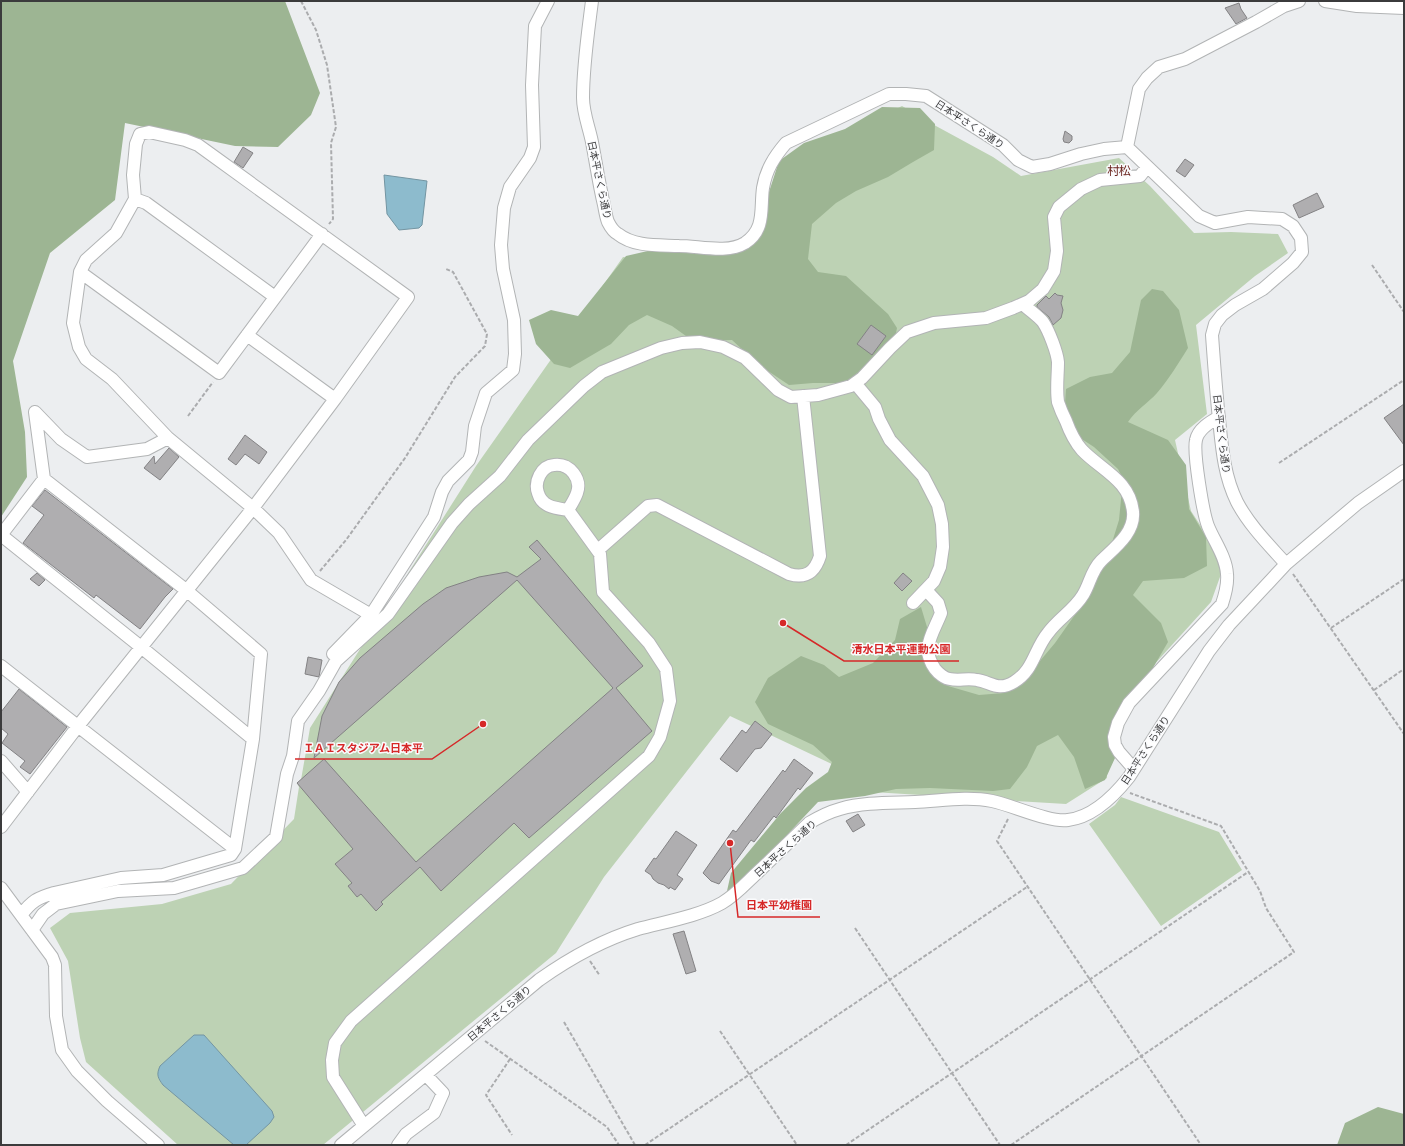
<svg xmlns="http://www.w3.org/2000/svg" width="1405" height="1146" font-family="'Noto Sans','Noto Sans JP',sans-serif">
<rect width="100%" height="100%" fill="#eceef0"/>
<!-- green -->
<path fill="#bdd2b4" d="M902,106L936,126L993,157L1021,176L1119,158L1150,186L1194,233L1231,232L1278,234L1288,253L1255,276L1196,325L1207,414L1175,440L1191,511L1225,563L1211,602L1112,711L1106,747L1107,778L1066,804L856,791L836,766L730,716L604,877L556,953L323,1145H178L86,1062L80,1038L68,961L50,928L70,913L162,904L231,884L294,819L299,787L297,783L301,780L310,728L476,466L623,257L716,270L774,237L800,157Z
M1121,797L1219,832L1242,870L1161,926L1089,824L1115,805Z"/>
<!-- forest -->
<path fill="#9db593" d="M1,1H285L320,93L311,115L278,147L235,146L125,123L115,200L50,253L13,361L25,432L27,477L1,517Z
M882,107L920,108L935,124L934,150L913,162L888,177L856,191L836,203L812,224L808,259L818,272L846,276L888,314L897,328L893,348L845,383H813L789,385L759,365L732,340L693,341L672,326L647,315L629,325L611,344L570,368L554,364L536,344L529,320L551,310L578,316L626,256L652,250L714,255L735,253L762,228L769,192L779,161L804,143L845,129Z
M1152,289L1163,291L1179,310L1188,348C1178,364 1169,379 1157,393C1148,403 1136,410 1128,422L1168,440L1186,465L1189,509L1206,537L1207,566L1184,578L1143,581L1133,595L1161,623L1168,642L1110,742L1115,758L1105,780L1085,789L1074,757L1058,735L1037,746L1027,767L1010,789L993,791L930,788L896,789L865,796L818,802L737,888L727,891L731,873L780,814L806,788L828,772L832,762L813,745L768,724L755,702L768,678L801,656L824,665L839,677L873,663L895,640L900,619L921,607L927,627L926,649L933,671L948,686L979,695L1004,693L1024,680L1055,643L1079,609L1110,549L1119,520L1123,479L1118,469L1094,447L1071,432L1065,404L1066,389L1090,377L1112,373L1130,352L1141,300Z
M1378,1107L1404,1114V1145H1337L1345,1123Z"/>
<!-- water -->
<path fill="#8dbbcd" stroke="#7495a2" d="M384,175L427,181L422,225L419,228L399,230L387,214Z
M194,1035H204L272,1111L274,1117L270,1123L246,1145H234L163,1085C158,1078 156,1075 160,1066Z"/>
<!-- building -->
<path fill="#afaeb0" stroke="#838284" d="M1239,3L1241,9L1247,18L1236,24L1225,8Z
M1065,131L1072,136V140L1069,143L1064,142L1063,139Z
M243,147L253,153L243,168L234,162Z
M1185,159L1194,165L1185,177L1176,171Z
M1317,193L1324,207L1299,218L1293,205Z
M1055,293L1057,295L1063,296L1061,303L1063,310L1061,318L1053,325L1049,317L1037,307V305L1046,296L1049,299Z
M871,325L886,336L872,355L857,344Z
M1404,404V445L1384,418Z
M245,435L267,452L259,464L245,454L236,465L228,459Z
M169,448L179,457L160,480L144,468L154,456L155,464Z
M45,490L173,589L165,597L140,629L96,595L94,598L23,543L44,515L32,506Z
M537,540L643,666L616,688L652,731L529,838L514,823L441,891L420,867L381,902L383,904L376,911L361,894L357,897L348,886L352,883L335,864L353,849L297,783L324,759L416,862L613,688L517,580L314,758L322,716L339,682L360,658L423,604L446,588L479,577L507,572L517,577L541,559L529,547Z
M37,573L45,580L39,586L30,579Z
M903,573L912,581L902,591L894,583Z
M308,657L322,660L319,677L305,674Z
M19,689L67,727L30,774L20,767L25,761L2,743L8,734L1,728V712Z
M755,721L772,734L761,748L755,749L737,772L720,759L742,730L746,733Z
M794,759L813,773L800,790L798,788L776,818L774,816L754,842L751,840L719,884L711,881L703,873L733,830L736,832L783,770L785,772Z
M858,814L865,825L853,832L846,821Z
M676,831L697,845L677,875L683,879L675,890L670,887L669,889L664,885L658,883L653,879L651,875L645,871L654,858L656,859Z
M684,931L696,971L686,974L673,934Z"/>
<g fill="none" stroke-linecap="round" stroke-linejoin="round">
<defs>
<path id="minor" d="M1325,1L1357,6L1404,8
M1127,147L1139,89L1147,78L1159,67L1185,59L1256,22L1284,6L1299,1
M135,199L146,203L275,297
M80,272L219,373L322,234
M247,335L335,399
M855,383L875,407L879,419L890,440L923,476L938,505L942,524L943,547L940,567L934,581L913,603
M1,535L141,647L253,739
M1,535L44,479
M598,550L648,506L657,505L789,574C806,579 815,572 820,556L803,396
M1286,564L1358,503L1404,471
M926,590L938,603L941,613C933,634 920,648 935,669C938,673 945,679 950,679C958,681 968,678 977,680C991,682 998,692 1014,682C1034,670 1034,650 1048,633C1058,619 1074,610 1083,595C1090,584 1091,571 1101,561C1114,548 1135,533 1133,512C1130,480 1101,470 1082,450C1075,442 1070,432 1066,421C1063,415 1060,408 1058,402C1056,389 1058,375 1058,362C1057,352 1049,331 1043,322C1038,316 1029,310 1023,304
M333,654L371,615L434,517L442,492L448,481L469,460L472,452L475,426L486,393L513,370L515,354L514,320L503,269L501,245L504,208L510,187L530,158L534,147L532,85L535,26L548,1
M1,666L235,849
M1,761L28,792
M1134,769L1119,752L1115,745L1114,737L1118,723L1129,703L1222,604C1225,595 1228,584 1227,574C1226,557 1214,541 1208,526C1203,513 1193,453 1196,440C1198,429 1210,422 1219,417
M1,827L78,726L253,508L335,399L408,297L198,145L185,140L149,132L140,134L136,144L133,175L135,199L116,233L86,260L80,272L73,323L79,347L86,359L112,379L168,438L253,508L279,533L311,580L371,615
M1,888L52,957L55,965L56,1016L62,1050L77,1071L107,1101L158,1145
M56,904L54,893L121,878L163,875L231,855L235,849L253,739L261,654L186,590L44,479L35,412L61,439L87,457L147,449L168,438
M21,915C32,901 37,898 54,893
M32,930L43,914L56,904L118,891L174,888L243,868L276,837L287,774L293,756L298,721L319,691L336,661L388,614L452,523L469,504L500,476L528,440L584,386L602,372L661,348L682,343L700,342L723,347L745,358L778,390L791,397L818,395L851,386L862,378L890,348L907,332L934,323L986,318L1013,308L1029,301L1043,289L1054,271L1057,251L1054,217L1059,207L1081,189L1100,180L1140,176L1147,167
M364,1126L333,1077L332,1060L335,1043L351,1021L649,756L660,737L670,701L666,669L649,643L603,592L600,554L568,510C555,508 542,507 538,493C534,482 541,466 554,465C570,463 582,479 577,493C575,499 571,505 568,510
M341,1145L539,980C570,958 602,940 638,929C664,922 699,916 722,903C736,895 747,882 759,871C776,855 792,839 809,823C819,817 829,812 840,809C864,802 891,803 915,802C940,801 967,796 992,801C1012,805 1050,823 1068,820C1093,817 1114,796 1129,777L1209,651L1229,625L1286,564C1269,545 1249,525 1237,502C1224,476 1222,448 1219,419C1216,391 1214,363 1212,335L1215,324L1222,315L1235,305L1263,289L1293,263L1302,252L1301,238L1293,226L1282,219L1248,217L1215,223L1199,216L1127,147L1104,149L1081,154L1050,164L1032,167L1018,160L1003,145L926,96L906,94H889L786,143C774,157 766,170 763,188C760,209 766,229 745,243C727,254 699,246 679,246C659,245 634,247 618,234C614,232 610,226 608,222C606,217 605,210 604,205C599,184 596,163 592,142C589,127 583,113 583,98C583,65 588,33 592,1
M398,1145L406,1134L434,1113L443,1093L426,1075"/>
</defs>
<!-- minor casing -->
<use href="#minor" stroke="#b2b4b5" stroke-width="14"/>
<!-- path -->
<path stroke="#abacae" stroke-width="2" stroke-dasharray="4 2" stroke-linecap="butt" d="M301,1L316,30L327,65L336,127L331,143L333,219L329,224
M1372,265L1404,312
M188,416L213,382
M1279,463L1404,380
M320,571L346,540L405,458L455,377L485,346L487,334L453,272L446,269
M1293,574L1404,734
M1331,628L1404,579
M1374,690L1404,669
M1008,819L997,841L1201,1145
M855,928L1000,1145
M590,961L600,976
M564,1022L635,1145
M720,1031L797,1145
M485,1041L607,1127L619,1145
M510,1059L486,1095L512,1135
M645,1145L1027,887
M846,1145L1248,872
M1011,1145L1294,952L1266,908L1260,891L1221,826L1130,793"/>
<!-- minor -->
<use href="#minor" stroke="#fff" stroke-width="12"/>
</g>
<g text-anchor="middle" stroke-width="3" stroke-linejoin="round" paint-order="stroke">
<!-- street labels -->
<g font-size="10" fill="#3b3b3c" stroke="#fafbfd">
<text transform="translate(970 124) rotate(33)" y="4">日本平さくら通り</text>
<text transform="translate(600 180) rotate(78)" y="4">日本平さくら通り</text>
<text transform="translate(1222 434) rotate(83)" y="4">日本平さくら通り</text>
<text transform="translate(1145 750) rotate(-57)" y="4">日本平さくら通り</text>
<text transform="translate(785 848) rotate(-42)" y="4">日本平さくら通り</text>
<text transform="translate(499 1013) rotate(-40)" y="4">日本平さくら通り</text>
</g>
<!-- quarter labels -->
<g font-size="12" fill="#6a251e" stroke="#fafbfd">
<text x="1119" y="175">村松</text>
</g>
</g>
<!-- callouts -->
<path fill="none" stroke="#d62828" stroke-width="1.5" d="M783 623L844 661H959M483 724L432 759H295M730 843L738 917H820"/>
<g fill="#d62828" stroke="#fafbfd" stroke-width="1.5">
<circle cx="783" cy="623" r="4"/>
<circle cx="483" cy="724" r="4"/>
<circle cx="730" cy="843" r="4"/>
</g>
<g font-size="11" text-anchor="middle" font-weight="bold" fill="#d62828" stroke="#fafbfd" stroke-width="3" stroke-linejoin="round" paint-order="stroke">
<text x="901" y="653">清水日本平運動公園</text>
<text x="363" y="752">ＩＡＩスタジアム日本平</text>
<text x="779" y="909">日本平幼稚園</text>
</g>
<!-- border -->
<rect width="1405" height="1146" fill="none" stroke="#3b3b3c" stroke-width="4"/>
</svg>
